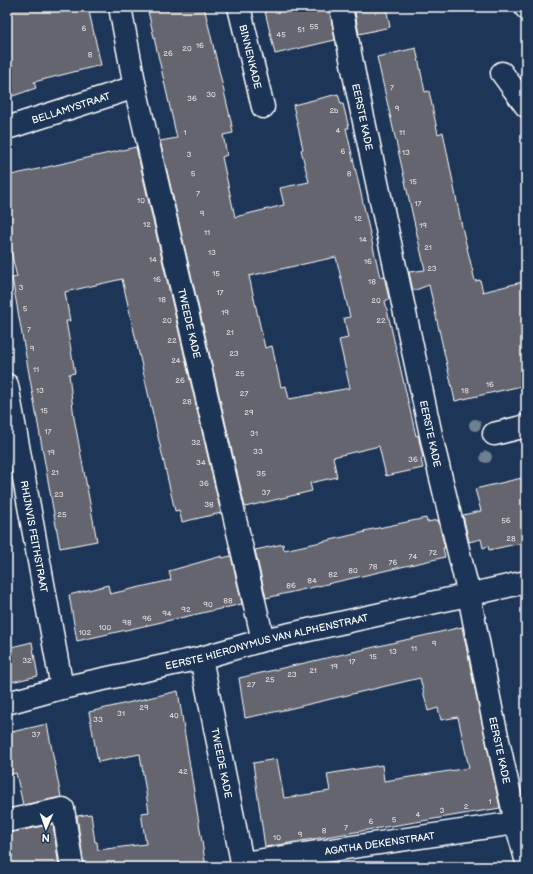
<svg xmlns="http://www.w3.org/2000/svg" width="533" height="874" font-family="'Balsamiq Sans',sans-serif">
<rect width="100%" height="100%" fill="#1d3557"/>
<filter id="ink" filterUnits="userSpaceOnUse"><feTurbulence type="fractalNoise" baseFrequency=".025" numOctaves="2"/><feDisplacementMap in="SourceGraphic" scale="8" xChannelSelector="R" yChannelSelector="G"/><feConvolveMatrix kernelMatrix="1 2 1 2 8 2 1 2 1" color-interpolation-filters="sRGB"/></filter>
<g filter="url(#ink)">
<!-- building -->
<path fill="#65656f" stroke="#fff" fill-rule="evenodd" d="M7,7H88L101,65L34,82L36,88L7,98Z
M147,7H204L231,121L233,133L223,135L227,155L222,157L235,217L284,205L280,188L309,182L301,150L303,149L293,105L338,94L341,104H343L349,128H346L380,277L384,276L389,299L385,301L416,436L418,435L423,458L421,459L423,468L386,476L379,446L333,457L337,477L310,483L312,491L245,507L160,141L177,138ZM336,257L350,317L344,318L348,338L339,340L350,388L289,399L286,386L281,387L272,346L265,348L249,276Z
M264,7H329L335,40L275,54Z
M354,7H386L390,27L359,34Z
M416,48L425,92L429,91L438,134L443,132L462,227L475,281L480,280L483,292L522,282L526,295V385L455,401L429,285L413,291L409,272L425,270L377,57Z
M136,147L221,513L182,522L179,510L175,511L122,279L65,292L70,321H66L75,373L69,374L74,418L97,541L60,548L12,278L17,277L7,235V176Z
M526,477V542L489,550L488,546L483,548L481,539L469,542L463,515L481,511L475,489Z
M426,518L427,522L438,520L445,548H443L445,557L266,598L255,550L283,544L284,550L335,539L365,532L364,531Z
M222,556V558L231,556L242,604L77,641L69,595L108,585L110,594L171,580L169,571Z
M462,627L500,808L265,847L253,763L277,759L284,798L330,791L327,774L382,765L384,781L469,768L458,717L441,720L438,708L428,711L420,678L284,710L245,718L239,678Z
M32,642L38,676L7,683V648Z
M178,691L206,867H84L77,816L91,814L95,842H97L98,850L146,844L141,813L149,812L140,754L98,762L89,712Z
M47,724L61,797L23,805L16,773L7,775V733Z
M53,824L59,867H7V833Z"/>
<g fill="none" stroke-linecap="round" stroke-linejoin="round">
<defs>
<g id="minor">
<path id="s1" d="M120,7L135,87L263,640"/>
<path id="s2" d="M239,7L263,107"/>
<path id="s3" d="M341,7L356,84L434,449L469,595L492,713L516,823L526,859"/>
<path d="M526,7V8"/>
<path d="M502,73L526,106"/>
<path id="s4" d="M7,128L135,87"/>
<path id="s5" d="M7,385L62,688"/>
<path d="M494,434L526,426"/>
<path id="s6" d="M201,658L243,867"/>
<path id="s7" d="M7,703L62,688L201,658L263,640L526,582"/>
<path d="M7,821L63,809L72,867"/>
<path id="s8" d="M243,863L516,823"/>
</g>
</defs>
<!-- minor casing -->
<use href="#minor" stroke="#fff" stroke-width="25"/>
<!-- minor -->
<use href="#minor" stroke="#1d3557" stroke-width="22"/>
</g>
<!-- trees -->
<g fill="#6e8191">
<circle cx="475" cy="425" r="6"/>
<circle cx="486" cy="457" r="6"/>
</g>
</g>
<g text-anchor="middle" stroke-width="4" stroke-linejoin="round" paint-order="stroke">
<!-- number labels -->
<g font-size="8" fill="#d8d8db">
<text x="314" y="29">55</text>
<text x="84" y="31">6</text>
<text x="301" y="32">51</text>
<text x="281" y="37">45</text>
<text x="200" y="48">16</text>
<text x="187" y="51">20</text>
<text x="168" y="56">26</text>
<text x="90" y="57">8</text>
<text x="392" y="90">7</text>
<text x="211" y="97">30</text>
<text x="192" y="101">36</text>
<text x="397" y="111">9</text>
<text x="334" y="113">2b</text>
<text x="338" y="133">4</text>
<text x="185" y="135">1</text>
<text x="402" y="135">11</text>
<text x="343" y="154">6</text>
<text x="406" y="155">13</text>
<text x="189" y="157">3</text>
<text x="193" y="176">5</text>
<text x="349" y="176">8</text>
<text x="413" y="184">15</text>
<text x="198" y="196">7</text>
<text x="141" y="203">10</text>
<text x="418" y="206">17</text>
<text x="202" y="216">9</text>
<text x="358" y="221">12</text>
<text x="147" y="227">12</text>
<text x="423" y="228">19</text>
<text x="207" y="235">11</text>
<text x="363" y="242">14</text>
<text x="428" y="250">21</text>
<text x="212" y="255">13</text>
<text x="153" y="262">14</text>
<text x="368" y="264">16</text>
<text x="432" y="271">23</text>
<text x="216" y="276">15</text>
<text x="157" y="282">16</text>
<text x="372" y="284">18</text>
<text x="21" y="290">3</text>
<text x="220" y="295">17</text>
<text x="162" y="302">18</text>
<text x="376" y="303">20</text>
<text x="25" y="311">5</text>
<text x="225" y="315">19</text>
<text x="167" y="323">20</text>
<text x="381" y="323">22</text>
<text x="29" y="332">7</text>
<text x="230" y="335">21</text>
<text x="172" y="343">22</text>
<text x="32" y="351">9</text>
<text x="234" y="356">23</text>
<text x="176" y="363">24</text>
<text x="36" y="372">11</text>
<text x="240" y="376">25</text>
<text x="180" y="383">26</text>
<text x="490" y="387">16</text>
<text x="40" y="393">13</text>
<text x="465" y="393">18</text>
<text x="244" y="396">27</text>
<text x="187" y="404">28</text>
<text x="44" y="413">15</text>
<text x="249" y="415">29</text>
<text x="48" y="434">17</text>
<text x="254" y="436">31</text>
<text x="196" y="445">32</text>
<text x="258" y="454">33</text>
<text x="51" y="455">19</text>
<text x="413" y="462">36</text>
<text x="201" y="465">34</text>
<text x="55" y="475">21</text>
<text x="261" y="476">35</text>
<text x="204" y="486">36</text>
<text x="266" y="495">37</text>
<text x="59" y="497">23</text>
<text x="209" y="507">38</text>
<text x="62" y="517">25</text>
<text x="506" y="523">56</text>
<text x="511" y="541">28</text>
<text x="433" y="555">72</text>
<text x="413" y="559">74</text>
<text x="393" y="565">76</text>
<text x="373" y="569">78</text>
<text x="353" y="573">80</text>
<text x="333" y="577">82</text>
<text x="312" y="583">84</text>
<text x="291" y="588">86</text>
<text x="228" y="603">88</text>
<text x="208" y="607">90</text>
<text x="186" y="612">92</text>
<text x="167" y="616">94</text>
<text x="147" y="621">96</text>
<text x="127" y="625">98</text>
<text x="105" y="630">100</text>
<text x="85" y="635">102</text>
<text x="434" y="646">9</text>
<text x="414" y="651">11</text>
<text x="393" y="654">13</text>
<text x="373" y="659">15</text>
<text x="27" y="663">32</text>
<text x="352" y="664">17</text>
<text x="334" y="669">19</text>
<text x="313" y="673">21</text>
<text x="292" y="677">23</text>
<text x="270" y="682">25</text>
<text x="251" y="687">27</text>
<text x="144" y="710">29</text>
<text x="121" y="716">31</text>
<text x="174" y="718">40</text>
<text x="98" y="722">33</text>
<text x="36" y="737">37</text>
<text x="183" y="774">42</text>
<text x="490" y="804">1</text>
<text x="466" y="809">2</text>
<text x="442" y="813">3</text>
<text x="418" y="817">4</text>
<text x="394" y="822">5</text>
<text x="371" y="824">6</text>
<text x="346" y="830">7</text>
<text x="324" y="833">8</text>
<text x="300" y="837">9</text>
<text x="277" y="840">10</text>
</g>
<!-- street labels -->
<g font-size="10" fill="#fff" stroke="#1d3557">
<text dy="4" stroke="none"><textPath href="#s2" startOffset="51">BINNENKADE</textPath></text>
<text dy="4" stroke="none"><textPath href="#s4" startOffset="67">BELLAMYSTRAAT</textPath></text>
<text dy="4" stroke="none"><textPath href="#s3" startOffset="112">EERSTE KADE</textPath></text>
<text dy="4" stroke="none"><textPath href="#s1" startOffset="324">TWEEDE KADE</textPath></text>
<text dy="4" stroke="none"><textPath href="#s3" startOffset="436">EERSTE KADE</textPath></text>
<text dy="4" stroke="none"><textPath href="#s5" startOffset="154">RHIJNVIS FEITHSTRAAT</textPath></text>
<text dy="4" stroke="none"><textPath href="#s7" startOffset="267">EERSTE HIERONYMUS VAN ALPHENSTRAAT</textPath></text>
<text dy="4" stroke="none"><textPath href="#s3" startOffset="760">EERSTE KADE</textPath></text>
<text dy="4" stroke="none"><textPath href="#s6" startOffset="107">TWEEDE KADE</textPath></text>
<text dy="4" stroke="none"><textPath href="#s8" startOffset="138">AGATHA DEKENSTRAAT</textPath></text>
</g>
</g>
<!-- margin -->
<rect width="533" height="874" fill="none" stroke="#1d3557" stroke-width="24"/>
<rect x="12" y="12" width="509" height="850" fill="none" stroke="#fff" stroke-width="1.5" filter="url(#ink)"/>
<!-- north arrow -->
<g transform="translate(46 828) rotate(182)" stroke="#1d3557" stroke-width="3" paint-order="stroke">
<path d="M0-3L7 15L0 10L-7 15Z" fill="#ffffff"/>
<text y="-6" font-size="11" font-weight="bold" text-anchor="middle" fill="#ffffff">N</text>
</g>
</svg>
